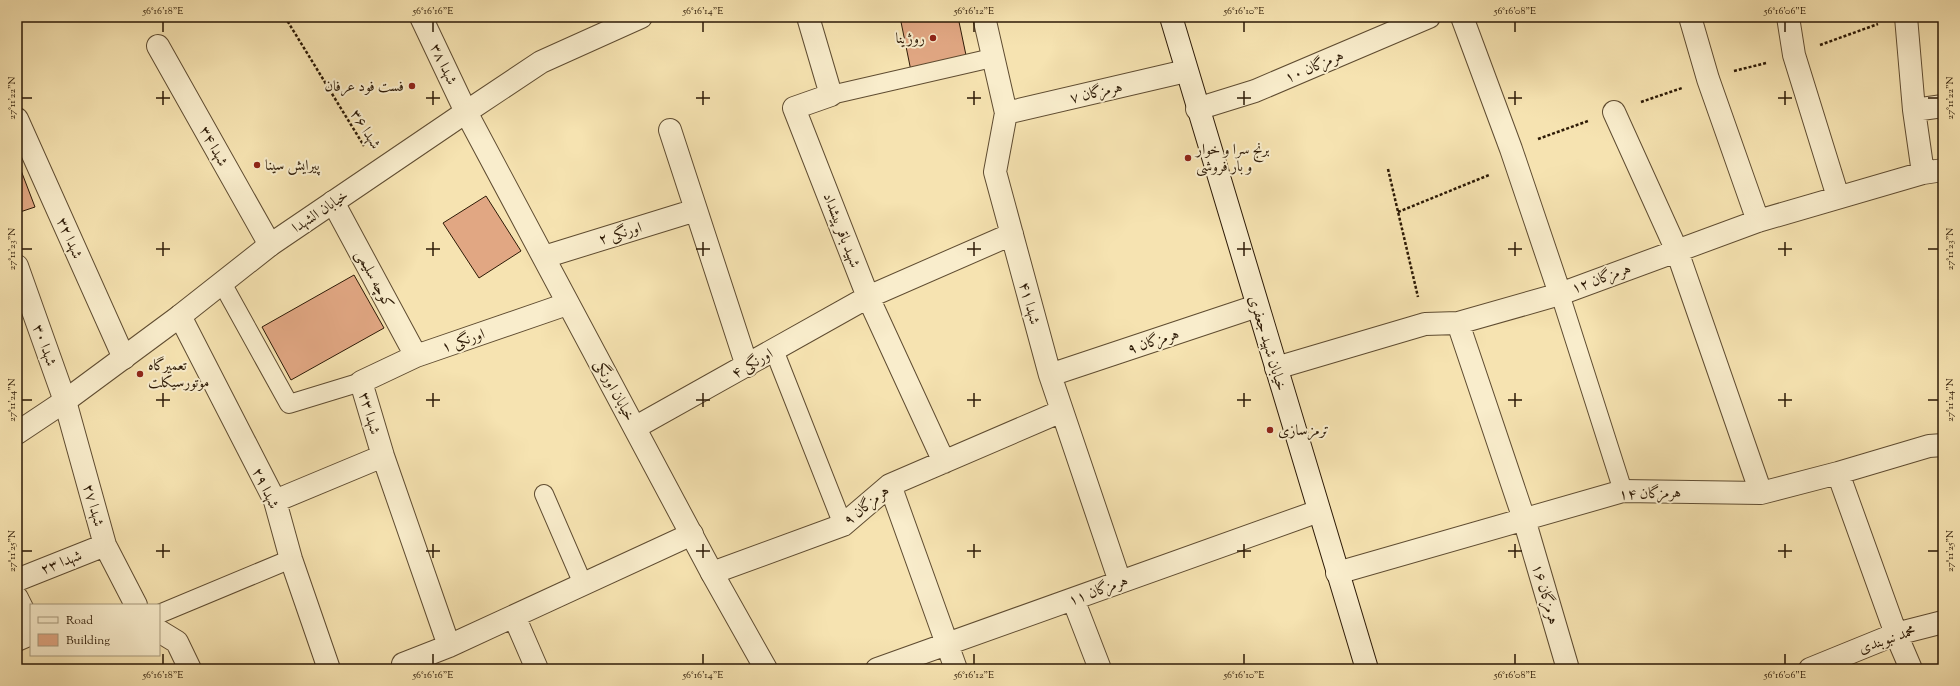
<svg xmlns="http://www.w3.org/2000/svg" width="1960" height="686" font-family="'Sorts Mill Goudy',Amiri,serif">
<rect width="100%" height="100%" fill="#f6e3b1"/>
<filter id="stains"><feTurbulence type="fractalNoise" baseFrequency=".005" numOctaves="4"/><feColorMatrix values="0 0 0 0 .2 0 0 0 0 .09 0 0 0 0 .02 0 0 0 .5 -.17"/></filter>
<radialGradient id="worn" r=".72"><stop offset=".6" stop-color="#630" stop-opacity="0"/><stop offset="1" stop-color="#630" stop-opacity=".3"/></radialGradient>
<!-- building -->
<path fill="#e1a783" stroke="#2d1a06" d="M900,17H958L967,60L911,71Z
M17,160L35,207L17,213Z
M486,196L521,251L479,278L443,223Z
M354,275L384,328L291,380L262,327Z"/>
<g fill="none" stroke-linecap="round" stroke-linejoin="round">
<defs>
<path id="service" d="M831,95L992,58
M222,283L289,404L361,382
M1560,294L1623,491
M774,350L843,525
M544,494L583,584
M159,614L291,559"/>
<path id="minor" d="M421,17L466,112
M808,17L831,95L794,108L868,297L944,462
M984,17L1006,113L995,172L1050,375L1120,582
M1462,17L1511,149L1560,294
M1690,17L1708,79L1758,221
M1788,17L1794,55L1838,197
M1906,17L1914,110L1923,173
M158,46L270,245
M1197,109L1255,91L1429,17
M1914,110L1943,106
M1614,112L1677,251L1761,493
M1006,113L1186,71
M17,119L124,358
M670,130L747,366
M333,202L416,356
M544,257L696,210
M17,266L65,401L105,545L136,605
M180,316L275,501L291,559L329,669
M1458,323L1524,519L1568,669
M1276,368L1425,324L1458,323L1560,294L1758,221L1923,173L1943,170
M1050,375L1257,306
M636,427L868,297L1012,234
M1838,473L1896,634L1911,669
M890,485L956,669
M275,501L383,456
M712,573L843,525L890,485L1062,411
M1337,573L1623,491L1761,493L1838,473L1929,446L1943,445
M17,580L105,545
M17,598L31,626
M1073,599L1100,669
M514,616L537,669
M159,631L177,642L190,669
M17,640L31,634
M449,646L383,456L361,382L416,356L567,304
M405,669L403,664L449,646L692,534
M877,669L1319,511
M1810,669L1896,634L1943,622"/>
<path id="tertiary" d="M466,112L712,573L766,669
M17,433L65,401L180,316L270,245L466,112L541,62L641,17"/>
<path id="secondary" d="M1171,17L1367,669"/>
</defs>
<!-- service casing -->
<use href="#service" stroke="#5f4c31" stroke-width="20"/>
<!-- minor casing -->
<use href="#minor" stroke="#5f4c31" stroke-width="24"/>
<!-- tertiary casing -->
<use href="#tertiary" stroke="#5f4c31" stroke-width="24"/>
<!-- secondary casing -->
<use href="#secondary" stroke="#2d1a06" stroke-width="24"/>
<!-- path -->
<path stroke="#2d1a06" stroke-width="2.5" stroke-dasharray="3 2" stroke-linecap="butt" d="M285,17L364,146
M1820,45L1878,24
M1734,71L1766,63
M1641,102L1682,88
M1538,139L1588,121
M1388,169L1418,297
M1398,212L1489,175"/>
<!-- service -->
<use href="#service" stroke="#f9edcc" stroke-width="18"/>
<!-- minor -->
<use href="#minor" stroke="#f9edcc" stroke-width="22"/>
<!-- tertiary -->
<use href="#tertiary" stroke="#f9edcc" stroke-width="22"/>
<!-- secondary -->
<use href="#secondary" stroke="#f9edcc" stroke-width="22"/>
</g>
<!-- ticks -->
<path fill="none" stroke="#2d1a06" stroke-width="1.5" d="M163,22V32M433,22V32M703,22V32M974,22V32M1244,22V32M1515,22V32M1785,22V32M163,91V105M433,91V105M703,91V105M974,91V105M1244,91V105M1515,91V105M1785,91V105M22,98H32M156,98H170M426,98H440M696,98H710M967,98H981M1237,98H1251M1508,98H1522M1778,98H1792M1928,98H1938M163,242V256M433,242V256M703,242V256M974,242V256M1244,242V256M1515,242V256M1785,242V256M22,249H32M156,249H170M426,249H440M696,249H710M967,249H981M1237,249H1251M1508,249H1522M1778,249H1792M1928,249H1938M163,393V407M433,393V407M703,393V407M974,393V407M1244,393V407M1515,393V407M1785,393V407M22,400H32M156,400H170M426,400H440M696,400H710M967,400H981M1237,400H1251M1508,400H1522M1778,400H1792M1928,400H1938M163,544V558M433,544V558M703,544V558M974,544V558M1244,544V558M1515,544V558M1785,544V558M22,551H32M156,551H170M426,551H440M696,551H710M967,551H981M1237,551H1251M1508,551H1522M1778,551H1792M1928,551H1938M163,654V664M433,654V664M703,654V664M974,654V664M1244,654V664M1515,654V664M1785,654V664"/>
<!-- markers -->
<g fill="#8f2418" stroke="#f9edcc" stroke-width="1.5">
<circle cx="933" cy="38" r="4"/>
<circle cx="412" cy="86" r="4"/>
<circle cx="1188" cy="158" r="4"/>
<circle cx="257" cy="165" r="4"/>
<circle cx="140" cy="374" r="4"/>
<circle cx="1270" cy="430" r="4"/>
</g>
<g text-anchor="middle" stroke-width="4" stroke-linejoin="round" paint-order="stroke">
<!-- poi labels -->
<g font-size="15" fill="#2d1a06" stroke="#f9edcc" text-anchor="start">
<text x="925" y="43" text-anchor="end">روژینا</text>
<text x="404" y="91" text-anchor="end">فست فود عرفان</text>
<text x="1196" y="154">برنج سرا و خوار<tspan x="1196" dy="17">و بار فروشی</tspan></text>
<text x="265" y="170">پیرایش سینا</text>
<text x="148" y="370">تعمیرگاه<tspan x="148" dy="17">موتورسیکلت</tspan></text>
<text x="1278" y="435">ترمزسازی</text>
</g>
<!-- street labels -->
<g font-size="15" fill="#2d1a06" stroke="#f9edcc">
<text transform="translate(444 64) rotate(65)" y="5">شهدا ۳۸</text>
<text transform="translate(1314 66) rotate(-23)" y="5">هرمزگان ۱۰</text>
<text transform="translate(1096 92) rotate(-13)" y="5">هرمزگان ۷</text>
<text transform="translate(366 129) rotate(58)" y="5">شهدا ۳۶</text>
<text transform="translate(214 146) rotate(61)" y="5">شهدا ۳۴</text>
<text transform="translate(320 211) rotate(-34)" y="5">خیابان الشهدا</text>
<text transform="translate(842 230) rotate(69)" y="5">شهید باقر پیشداد</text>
<text transform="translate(620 233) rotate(-17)" y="5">اورنگی ۲</text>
<text transform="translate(70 238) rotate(66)" y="5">شهدا ۳۲</text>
<text transform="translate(1601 278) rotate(-20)" y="5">هرمزگان ۱۲</text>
<text transform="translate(375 279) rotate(62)" y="5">کوچه سلیمی</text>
<text transform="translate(1030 303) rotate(75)" y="5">شهدا ۴۱</text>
<text transform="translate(463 340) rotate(-19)" y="5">اورنگی ۱</text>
<text transform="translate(1153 341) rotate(-18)" y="5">هرمزگان ۹</text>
<text transform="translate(1268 343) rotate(73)" y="5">خیابان شهید جعفری</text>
<text transform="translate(45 345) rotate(70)" y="5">شهدا ۳۰</text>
<text transform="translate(752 363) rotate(-30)" y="5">اورنگی ۴</text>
<text transform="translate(615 390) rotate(61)" y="5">خیابان اورنگی</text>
<text transform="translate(370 413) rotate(74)" y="5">شهدا ۳۳</text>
<text transform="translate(266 488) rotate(65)" y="5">شهدا ۲۹</text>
<text transform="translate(1650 493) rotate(-2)" y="5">هرمزگان ۱۴</text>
<text transform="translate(94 505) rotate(75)" y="5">شهدا ۲۷</text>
<text transform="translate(866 505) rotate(-39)" y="5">هرمزگان ۹</text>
<text transform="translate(61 562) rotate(-21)" y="5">شهدا ۲۳</text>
<text transform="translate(1098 590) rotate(-20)" y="5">هرمزگان ۱۱</text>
<text transform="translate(1546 594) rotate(74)" y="5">هرمزگان ۱۶</text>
<text transform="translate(1887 639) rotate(-19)" y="5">محمد نبوبندی</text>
</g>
</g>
<!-- margin -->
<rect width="1960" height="686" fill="none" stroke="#f6e3b1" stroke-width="44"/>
<!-- legend -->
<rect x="30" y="604" width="130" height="52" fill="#f9edcc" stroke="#a7997d"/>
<rect x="38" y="617" width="20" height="6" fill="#f9edcc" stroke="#a7997d"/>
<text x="66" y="624" font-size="12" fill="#2d1a06">Road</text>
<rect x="38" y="634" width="20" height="12" fill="#e1a783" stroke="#a7997d"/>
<text x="66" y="644" font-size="12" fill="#2d1a06">Building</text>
<rect x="22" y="22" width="1916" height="642" fill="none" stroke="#2d1a06" stroke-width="1.5"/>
<g font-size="10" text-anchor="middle" fill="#2d1a06">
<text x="163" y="14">56°16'18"E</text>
<text x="433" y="14">56°16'16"E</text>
<text x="703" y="14">56°16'14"E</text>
<text x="974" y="14">56°16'12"E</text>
<text x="1244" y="14">56°16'10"E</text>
<text x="1515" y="14">56°16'08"E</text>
<text x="1785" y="14">56°16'06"E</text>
<text transform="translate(1949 98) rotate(-90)" y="4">27°11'22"N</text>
<text transform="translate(11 98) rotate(-90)" y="4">27°11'22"N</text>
<text transform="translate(1949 249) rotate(-90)" y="4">27°11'23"N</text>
<text transform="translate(11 249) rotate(-90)" y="4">27°11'23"N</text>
<text transform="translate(1949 400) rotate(-90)" y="4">27°11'24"N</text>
<text transform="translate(11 400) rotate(-90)" y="4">27°11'24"N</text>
<text transform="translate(1949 551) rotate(-90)" y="4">27°11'25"N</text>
<text transform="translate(11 551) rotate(-90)" y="4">27°11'25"N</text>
<text x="163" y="678">56°16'18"E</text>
<text x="433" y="678">56°16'16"E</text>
<text x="703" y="678">56°16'14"E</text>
<text x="974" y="678">56°16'12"E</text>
<text x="1244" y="678">56°16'10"E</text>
<text x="1515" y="678">56°16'08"E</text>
<text x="1785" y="678">56°16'06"E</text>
</g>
<rect width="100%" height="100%" filter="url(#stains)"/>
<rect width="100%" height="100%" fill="url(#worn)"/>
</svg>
